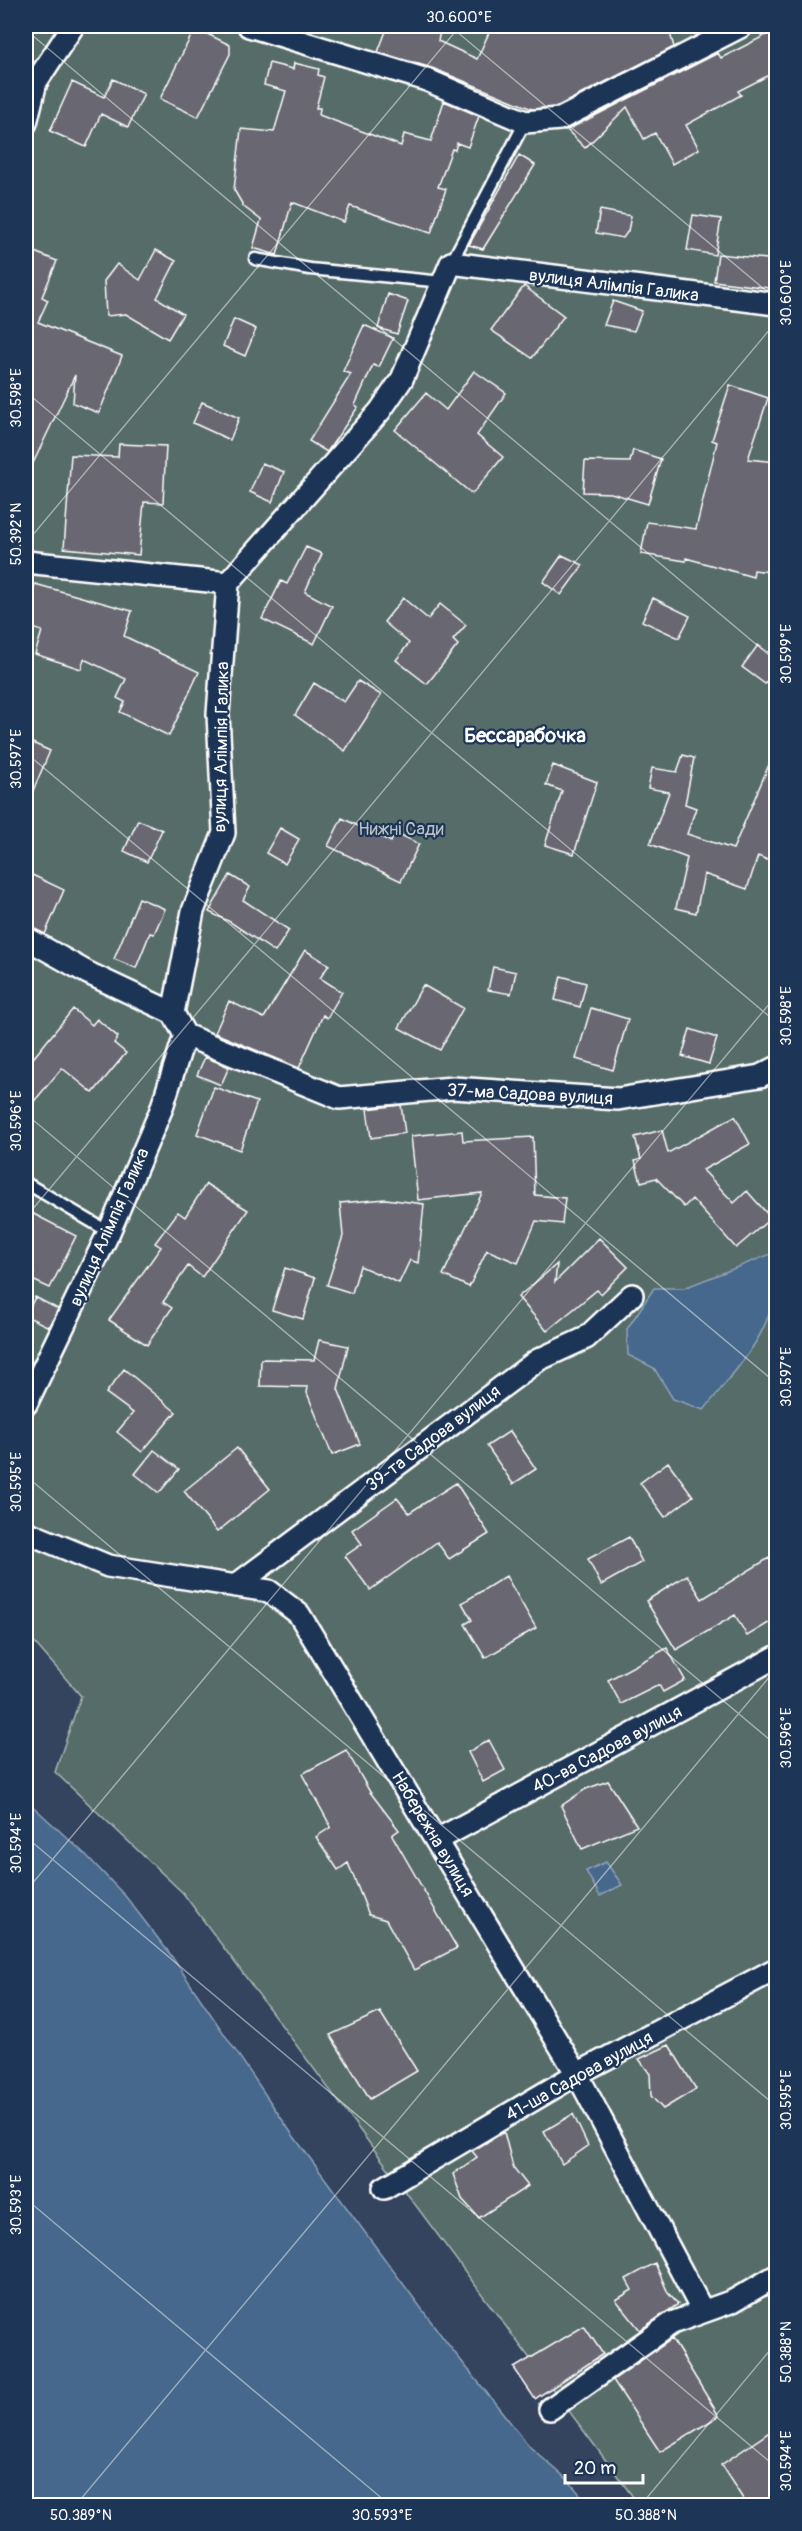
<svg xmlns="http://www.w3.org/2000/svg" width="802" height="2531" font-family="Pangolin,sans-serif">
<rect width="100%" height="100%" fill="#34445f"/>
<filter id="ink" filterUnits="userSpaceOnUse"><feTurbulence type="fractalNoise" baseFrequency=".0167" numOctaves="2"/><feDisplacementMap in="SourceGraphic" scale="12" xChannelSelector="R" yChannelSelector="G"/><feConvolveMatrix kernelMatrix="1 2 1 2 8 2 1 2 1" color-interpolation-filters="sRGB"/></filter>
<g filter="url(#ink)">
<!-- green -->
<path fill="#576c68" stroke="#abb6b4" stroke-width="1.5" d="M26,26H776V2505H639L183,1893L55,1772L81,1696L26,1633Z"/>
<!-- water -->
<path fill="#45678c" stroke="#8fa4ba" stroke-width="1.5" d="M776,1252C782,1325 746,1356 704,1410L673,1399L654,1368L628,1355L627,1329L654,1288H684Z
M26,1800L88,1857L126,1897L170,1954L292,2134L447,2343L530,2447L568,2480L589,2505H26Z
M606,1862L622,1885L600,1896L586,1871Z"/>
<!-- building -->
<path fill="#696772" stroke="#fff" stroke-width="1.5" d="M388,26H441L438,41L477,59L492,26H668L674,47L556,107L532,109L432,68L378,52Z
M195,28L230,45V54L198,117L160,99Z
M770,33L777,46V71L738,91L741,95L686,125L699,149L672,164L655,133L644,139L627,107L585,148L567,130L718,53L721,58Z
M269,63L293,69L294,63L319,69L318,75L324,77L316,108H320L319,115L401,146L404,134L431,141L444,101L479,116L468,147L457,143L455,150L452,149L438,187L446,189L431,233L350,206L344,222L292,202L277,255L253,248L261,220L244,207L234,190L241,129L274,132L286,91L264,85Z
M113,79L144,94L128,127L101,114L86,147L50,131L72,82L104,97Z
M519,155L535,165L483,249L469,245Z
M600,210L631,216L628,231L623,238L596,233Z
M693,215L721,219L715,255L687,250Z
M156,250L176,261L157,298L183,314L168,339L126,314L106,316L104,281L117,264L140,280Z
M32,251L57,261L42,297L48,300L38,322L122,356L99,413L73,403L75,375L26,478V267Z
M718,254L777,260V289L714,281Z
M524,286L564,316L532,358L491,330Z
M388,294L408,301L397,334L378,328Z
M613,301L642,311L634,331L604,325Z
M234,319L256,329L245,356L223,346Z
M364,325L393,338L379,367L373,365L355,405L358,407L327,452L309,441L351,374L343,371Z
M474,371L506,393L477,435L503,457L472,494L395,430L426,393L446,410Z
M730,385L768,398L748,459L777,462V573L754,570L753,577L686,558V561L641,554L647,522L696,529L717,442L712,440Z
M202,402L239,418L230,440L193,423Z
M119,444L166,446L163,503L144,502L139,555L64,548L71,455L118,457Z
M633,450L661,459L648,504L611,493L583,492L585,461L630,462Z
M262,463L284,472L272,502L250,492Z
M306,547L322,554L305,592L332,606L314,644L262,619L281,581L287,584Z
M562,555L583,565L561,595L543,582Z
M35,584L132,611L124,636L199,672L169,736L120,712L125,702L117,698L126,679L84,659L81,669L35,654L42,631L26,626V616Z
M403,598L428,619L440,604L466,625L453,640L458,645L427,684L396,660L409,643L384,622Z
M653,598L690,616L679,638L642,621Z
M758,645L777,659V668L765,684L742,667Z
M358,681L381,695L345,751L295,715L314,683L344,702Z
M26,740L50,751L26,807Z
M777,746V864L758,856L747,889L704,874L696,913L676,908L687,858L650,844L669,792L648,788L652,768L677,772L683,755L694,758L685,804L696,808L687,834L733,849Z
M553,765L597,782L574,854L545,845L562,791L546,785Z
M342,818L391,842L395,832L419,844L401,881L328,846Z
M138,820L162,830L147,862L124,851Z
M280,828L299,839L285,864L266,853Z
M26,872L64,890L45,934L26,925Z
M230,875L250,887L243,900L289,930L275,952L230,922L209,912Z
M139,898L165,909L154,934L150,933L136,968L114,959Z
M305,950L329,965L320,978L342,992L327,1018L323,1015L299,1068L215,1033L229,1001L264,1018Z
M493,967L516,972L511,994L488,990Z
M561,976L586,983L580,1007L555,1000Z
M423,985L463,1008L440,1050L399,1028Z
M591,1008L628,1019L613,1070L576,1059Z
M73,1009L92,1025L97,1019L118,1037L114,1043L126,1053L93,1093L62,1068L26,1111V1067Z
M690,1029L717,1038L709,1064L682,1056Z
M205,1057L229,1067L221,1085L197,1075Z
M214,1087L257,1102L240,1150L197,1134Z
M401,1105L405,1133L371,1138L367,1109Z
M735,1116L750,1144L703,1170L734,1203L747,1191L771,1218L736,1248L692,1199L684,1207L656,1178L641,1182L635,1161L641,1159L635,1137L662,1130L668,1153Z
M462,1131L463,1141L533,1137L535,1195L565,1198L562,1224L536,1221L518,1263L487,1250L469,1287L443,1275L482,1193L418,1200L411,1136Z
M206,1184L248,1210L202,1277L188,1266L163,1302L172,1308L147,1345L109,1320L161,1247L155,1243L178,1212L185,1217Z
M386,1199L424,1204L418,1263L410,1260L399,1283L360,1266L352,1293L327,1285L343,1236L340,1203Z
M26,1210L76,1236L50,1288L30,1279L34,1273L26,1269Z
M599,1238L628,1267L601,1294L597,1290L547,1331L518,1297L557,1264L555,1282Z
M285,1268L315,1278L303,1319L272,1310Z
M35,1297L58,1309L49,1327L26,1316Z
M319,1340L348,1346L338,1389L360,1444L332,1455L307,1393L308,1387L260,1386L261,1359L314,1360Z
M124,1369L176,1412L142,1452L117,1432L133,1413L106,1393Z
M510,1431L536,1469L513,1484L487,1446Z
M237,1448L270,1489L217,1532L184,1491Z
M154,1450L179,1469L159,1493L135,1474Z
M668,1462L693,1496L665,1517L640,1483Z
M456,1483L489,1534L449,1559L437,1542L370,1590L345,1556L362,1544L352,1530L397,1498L409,1513Z
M629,1537L642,1562L601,1585L588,1559Z
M769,1558L777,1571V1618L747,1636L735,1615L676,1650L646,1601L687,1575L702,1599Z
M506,1576L536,1628L485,1658L465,1624L472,1620L462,1603Z
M667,1648L685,1680L663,1692L659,1685L621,1704L608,1680Z
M489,1740L505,1770L483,1782L468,1752Z
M346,1750L370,1792L399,1830L392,1835L457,1948L414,1970L386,1920L369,1915L348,1863L338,1870L316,1837L331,1827L302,1774Z
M608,1781L637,1826L582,1849L561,1806L586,1789Z
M380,2012L417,2071L370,2099L330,2035Z
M669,2045L696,2089L663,2109L651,2096L650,2074L639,2059Z
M573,2114L588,2146L562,2164L544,2131Z
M504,2132L513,2167L528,2186L479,2218L462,2199L453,2174L477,2157L472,2151Z
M655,2263L668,2293L678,2304L640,2330L616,2300L632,2290L626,2279Z
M584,2326L603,2354L535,2399L514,2368Z
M672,2339L719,2416L660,2452L613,2380Z
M777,2427V2505H747L721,2465Z"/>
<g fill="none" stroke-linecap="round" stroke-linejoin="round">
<defs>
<path id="lane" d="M255,259L310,269L443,282
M451,263L525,122
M26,1183L109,1232"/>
<path id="street" d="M249,26L427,80L525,122L560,119L742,26
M26,123L36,82L73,26
M26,562L228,583
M26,938L88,973L173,1013
M185,1035L339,1098L453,1088L618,1099L760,1076L776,1068
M26,1404L109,1232L161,1110L185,1035L173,1013L193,911L224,833L218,714L228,583L380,411L402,379L451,263L776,304
M26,1532L108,1566L269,1591L299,1614L577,2074L702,2310
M235,1586L538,1360L586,1338L632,1295
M437,1840L776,1657
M384,2188L577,2074L776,1969
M550,2409L672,2323L733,2301L776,2276"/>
</defs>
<!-- lane casing -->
<use href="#lane" stroke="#fff" stroke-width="15"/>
<!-- street casing -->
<use href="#street" stroke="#fff" stroke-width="26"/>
<!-- lane -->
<use href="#lane" stroke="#1d3557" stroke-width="10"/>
<!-- street -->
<use href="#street" stroke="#1d3557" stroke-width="21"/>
</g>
</g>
<!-- ticks -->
<path fill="none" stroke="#fff" stroke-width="1.5" stroke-opacity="0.45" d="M450,26L776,299M26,30L776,661M26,392L776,1022M26,543L460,26M26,753L776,1383M26,1114L776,1745M26,1217L776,322M26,1476L776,2106M26,1837L776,2467M26,1891L776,996M26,2199L391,2506M75,2506L776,1669M640,2506L776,2343"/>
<g text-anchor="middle" stroke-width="4.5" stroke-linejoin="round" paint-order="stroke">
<!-- street labels -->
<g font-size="18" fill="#fff" stroke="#1d3557">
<text transform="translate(614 285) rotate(7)" y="6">вулиця Алімпія Галика</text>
<text transform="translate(221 747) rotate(-89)" y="6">вулиця Алімпія Галика</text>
<text transform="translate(530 1094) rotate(3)" y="6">37-ма Садова вулиця</text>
<text transform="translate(109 1227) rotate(-66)" y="6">вулиця Алімпія Галика</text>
<text transform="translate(433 1438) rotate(-37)" y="6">39-та Садова вулиця</text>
<text transform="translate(607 1749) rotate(-28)" y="6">40-ва Садова вулиця</text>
<text transform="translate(433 1834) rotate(59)" y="6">Набережна вулиця</text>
<text transform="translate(579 2076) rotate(-29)" y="6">41-ша Садова вулиця</text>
</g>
<!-- park labels -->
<g font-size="18" fill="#bcc4c3" stroke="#1d3557">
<text x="401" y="835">Нижні Сади</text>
</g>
<!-- neighbourhood labels -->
<g font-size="20" font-weight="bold" fill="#fff" stroke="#1d3557">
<text x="525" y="742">Бессарабочка</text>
</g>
</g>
<!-- margin -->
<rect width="802" height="2531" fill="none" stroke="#1d3557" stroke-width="66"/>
<!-- scale -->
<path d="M565 2474v9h78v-9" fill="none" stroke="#ffffff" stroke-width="3"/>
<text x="574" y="2474" font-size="18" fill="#ffffff" stroke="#1d3557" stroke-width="4.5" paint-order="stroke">20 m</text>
<rect x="33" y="33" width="736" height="2465" fill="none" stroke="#fff" stroke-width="2"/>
<g font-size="15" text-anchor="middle" fill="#fff">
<text x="459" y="22">30.600°E</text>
<text transform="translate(786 293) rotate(-90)" y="5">30.600°E</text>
<text transform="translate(16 398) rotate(-90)" y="5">30.598°E</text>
<text transform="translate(16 534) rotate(-90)" y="5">50.392°N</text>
<text transform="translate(786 654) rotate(-90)" y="5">30.599°E</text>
<text transform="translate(16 759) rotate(-90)" y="5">30.597°E</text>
<text transform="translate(786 1016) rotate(-90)" y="5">30.598°E</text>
<text transform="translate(16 1121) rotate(-90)" y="5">30.596°E</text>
<text transform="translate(786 1377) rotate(-90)" y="5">30.597°E</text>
<text transform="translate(16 1482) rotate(-90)" y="5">30.595°E</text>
<text transform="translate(786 1738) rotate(-90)" y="5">30.596°E</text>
<text transform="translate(16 1843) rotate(-90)" y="5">30.594°E</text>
<text transform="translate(786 2100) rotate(-90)" y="5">30.595°E</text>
<text transform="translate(16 2205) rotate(-90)" y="5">30.593°E</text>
<text transform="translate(786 2352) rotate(-90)" y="5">50.388°N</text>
<text transform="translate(786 2461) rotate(-90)" y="5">30.594°E</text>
<text x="81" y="2520">50.389°N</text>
<text x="382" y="2520">30.593°E</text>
<text x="646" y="2520">50.388°N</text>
</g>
</svg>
